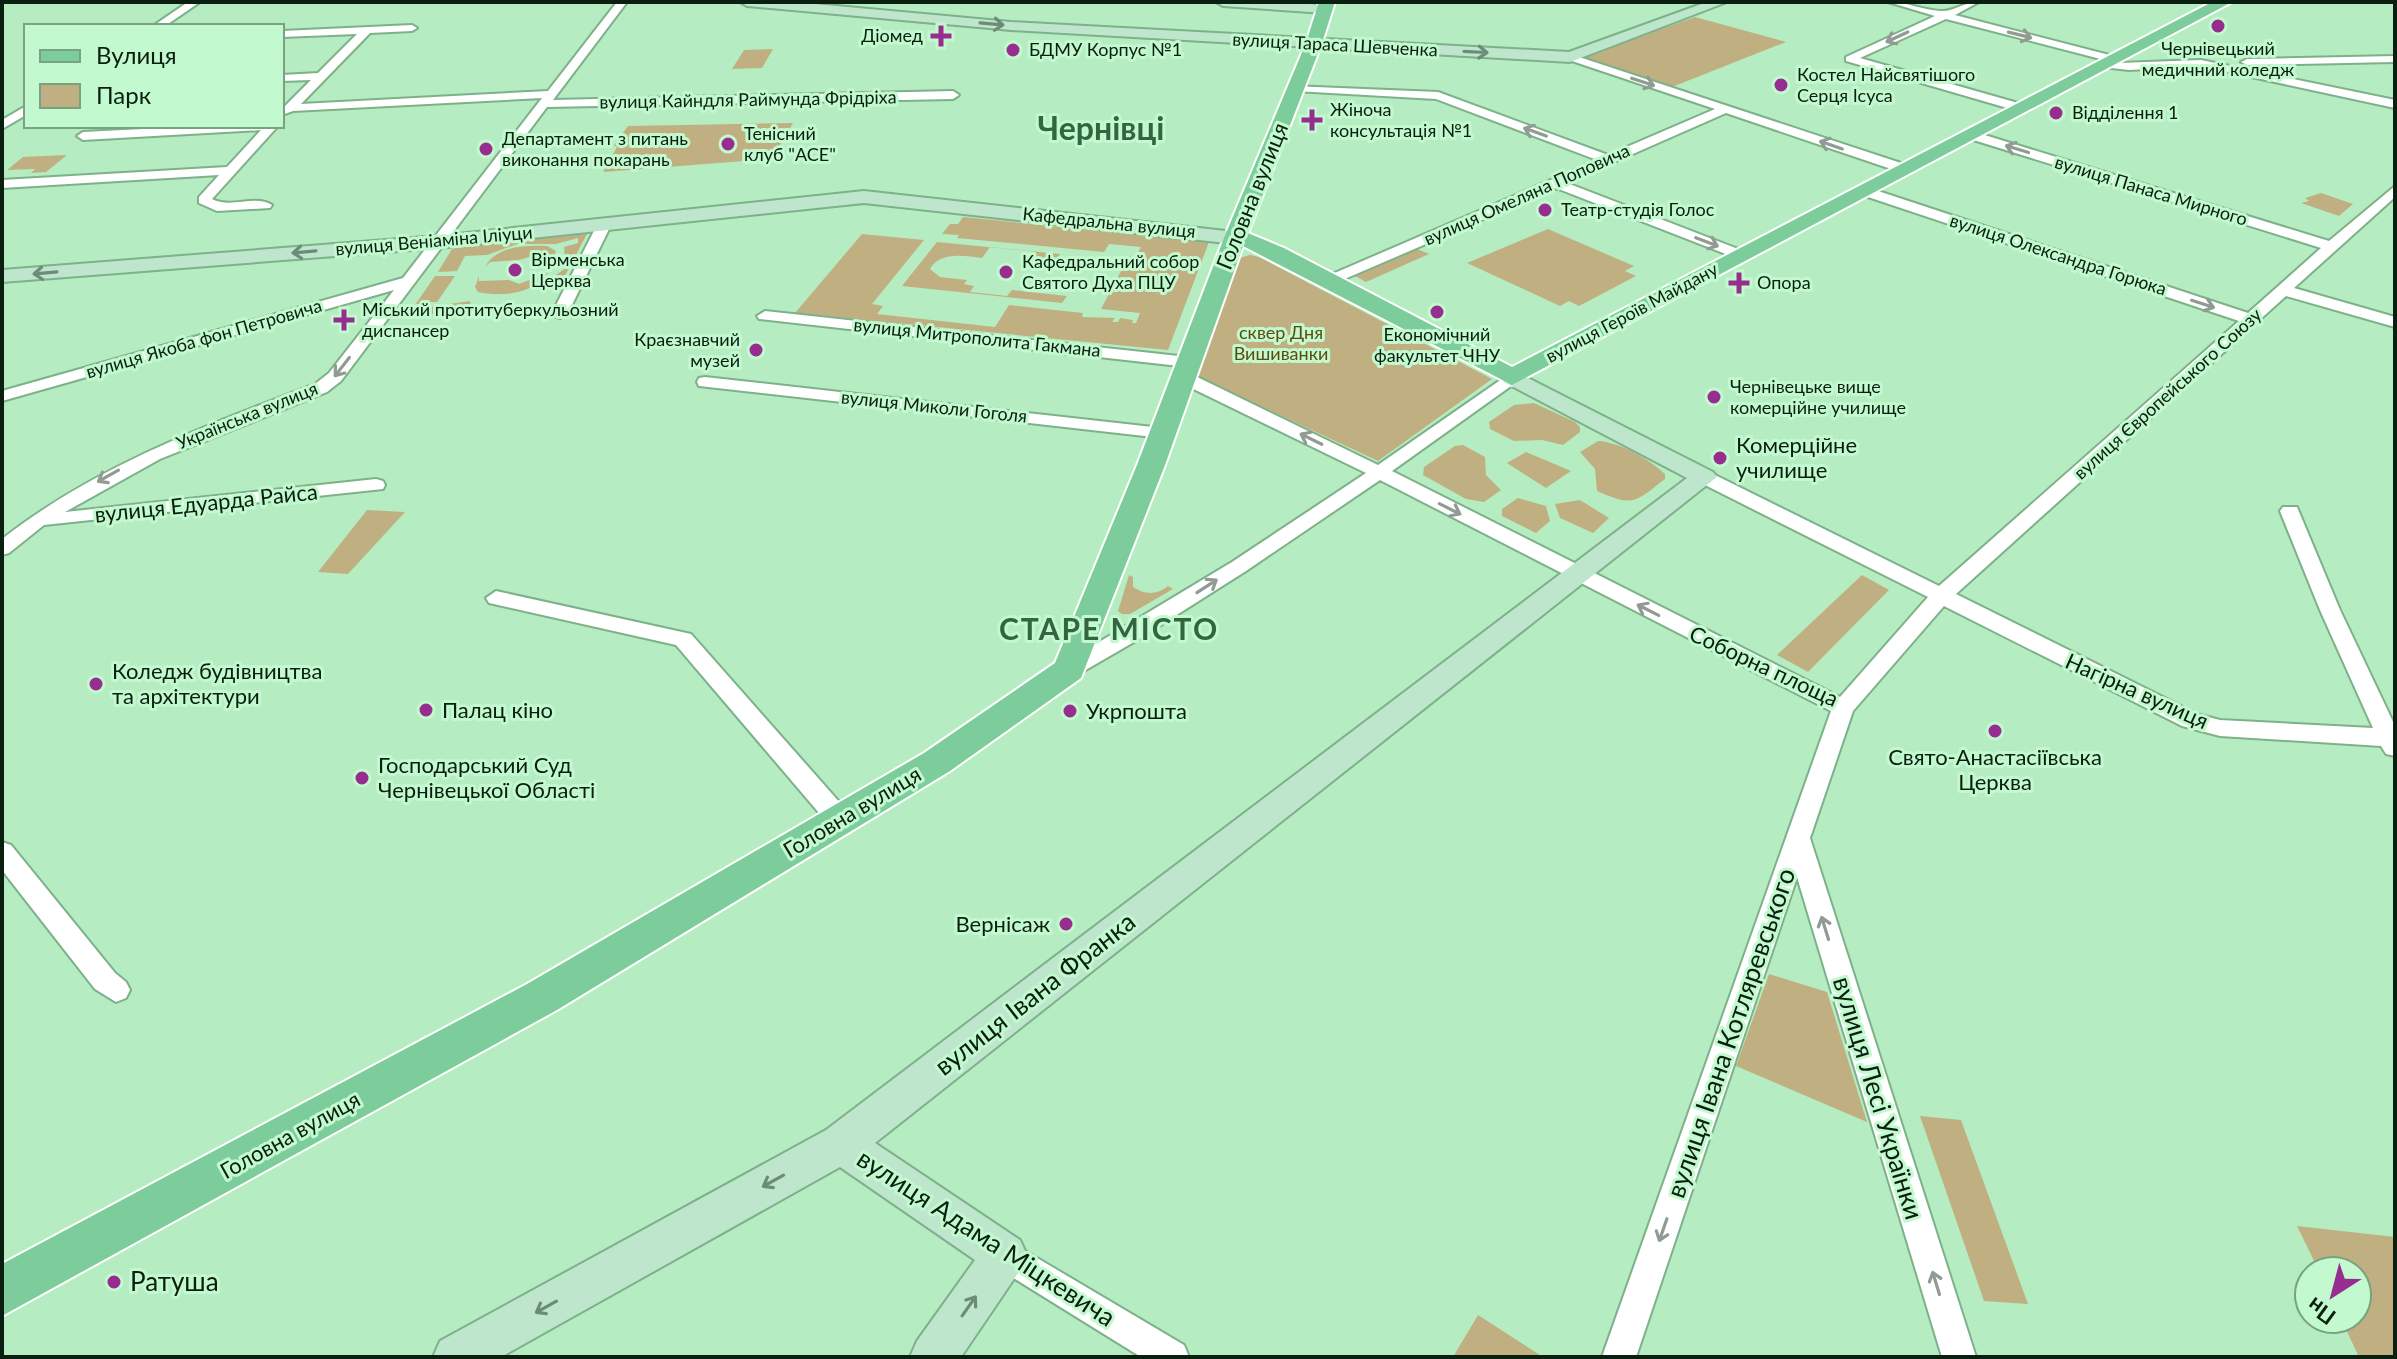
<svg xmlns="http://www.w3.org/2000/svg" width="2397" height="1359" font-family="Lato,sans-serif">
<rect width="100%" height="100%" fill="#b6ecc1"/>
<!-- green -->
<path fill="#c0b081" d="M1695,17L1786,42L1672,87L1582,57Z
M773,49L762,68L732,69L744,50Z
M793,123L776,152L747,154L744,161L603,172L617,147L614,145L628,126Z
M67,155L46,172L31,173L35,169L7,170L23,157Z
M2321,193L2353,204L2339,216L2301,203L2309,201L2305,198Z
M963,217L1209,242L1168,350L795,313L862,234L924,240L872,304L883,306L877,314L995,327L1009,305L1083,313L1082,317L1115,318L1112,322H1118L1120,318L1133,320L1132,323H1136L1140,313L1101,309L1129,256L1136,257L1141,247L1109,244L1104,252L957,238L959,235L942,234L950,224H958Z
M1548,229L1634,266L1625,271L1636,276L1579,306L1569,301L1560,306L1467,263Z
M587,234L559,287L548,285L553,277L566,268L564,247L578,243V238L556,244H517L487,255L465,256L457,271L438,272L452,249L457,247Z
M937,242L1060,254L1055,262L1028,259L1032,251L990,247L982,258C965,256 940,251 930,269L940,277L967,280L964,284L974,286L970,292L1007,296L1012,290L1067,296L1062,303L902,286Z
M547,246L556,251L551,264H548L550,259L533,256L519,260L490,262L485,267C496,246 525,245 547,246Z
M1417,249L1429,254L1366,282L1355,276Z
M1250,255L1259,257L1492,379L1378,461L1209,382L1200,377L1196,369L1239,258Z
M548,273C534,294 502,297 478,292L475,287L479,276V281L509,280L519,284Z
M435,276H455L437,302H424L422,308L470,301L471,307H485L406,318Z
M1534,403L1575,422L1580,427V432L1563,445L1542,440L1514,441L1490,429L1489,422L1514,405Z
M1598,441C1620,442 1649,459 1665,474V479C1634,503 1633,507 1597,491L1595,469L1580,452Z
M1463,445L1485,457L1486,475L1501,490L1484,502L1466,499L1423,475L1424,467L1455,446Z
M1526,452L1571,471L1546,488L1507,463Z
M1518,498L1546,506L1550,521L1536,533L1502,516V509Z
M1580,500L1609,518L1593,533L1560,518L1555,504Z
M367,510L405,512L348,574L318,572Z
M1129,575L1133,577V587C1145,595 1157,595 1168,586L1173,589L1130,614H1122L1118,611Z
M1862,575L1889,590L1808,672L1777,655Z
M1769,974L1827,992L1867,1122L1736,1066Z
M1920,1116L1961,1120L2028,1304L1984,1301Z
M2297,1226L2395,1237V1357H2359L2341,1319H2357V1271H2319Z
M1478,1315L1543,1357H1453Z"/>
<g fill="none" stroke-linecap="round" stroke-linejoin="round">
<defs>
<path id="street" d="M188,2H200L165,26H153Z
M617,2H627L553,100L953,91L959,95L953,99L547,107L341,381L327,392L160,459L65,512L376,479L383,481L385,485L383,489L44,525L9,553L2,555V539C96,466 205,426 315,384L329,373L394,290L2,401V391L403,278L542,98L293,111L282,115V109L311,80L282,81V75L318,73L357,34L282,37V31L412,25L417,28L412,31L370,33L301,104L548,91Z
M1888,2C1907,2 1923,10 1941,11C1952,12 1965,2 1979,2L1955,15L2121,58L2119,63L2201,60L2395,100V108L2201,66L2129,70L2102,67V63L2112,62L1946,19L1860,58L2025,105V111L2021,112L1846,61V57L1935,16Z
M1570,54L1910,166L1912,169L1900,172L1726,113L1567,183L1746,252V258H1736L1556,188L1333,284H1323V278L1597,160L1436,99L1295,91L1289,88L1291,86L1438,92L1608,155L1715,109L1566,59V55Z
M2395,56V62L2247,65L2241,62L2247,59Z
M26,106V115L2,129V120Z
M202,126H278L212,199C230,209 256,194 272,205L270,208L217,211L199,203V197L219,175L2,188V180L227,167L261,130L83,140L77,136L83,132Z
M1967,132H1975L2329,241L2395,186V197L2294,288L2395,317V327L2286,296L1956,594L2197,714L2220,720L2373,728L2320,610L2280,511L2283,507H2297L2340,610L2395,726V756L2386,754L2381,746L2220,736L2182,726L1944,606L1853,711L1810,838L1976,1357H1942L1797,877L1636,1357H1602L1831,711L1380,480L1246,571L1134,642L1077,675H1061L1058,670L1061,665L1232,562L1366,473L1177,381L1175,377L1177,373H1189L1378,465L1512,372L1518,373L1520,377L1518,381L1392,471L1840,697L1928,597L1697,481L1695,477L1697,473H1711L1939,586L2239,321L1859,194V188H1869L2248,313L2321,248L1967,138Z
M604,221L611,225L568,313L560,318L554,316L552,313L597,225Z
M765,311L1188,357L1196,362L1188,367L759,319L757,316Z
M705,377L1162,428L1171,433L1162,438L699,386L697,382L699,378Z
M496,591L691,634L849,813L852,820L849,827L840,829L831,827L676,645L489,603L486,598Z
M2,842L11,845L115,973L126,982L130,990L126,998L116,1002L95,989L2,870Z
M1005,1239L1184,1345L1189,1357H1141L994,1266L989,1255L994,1244Z"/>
<path id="secondary" d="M740,2H793L1011,22L1569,52L1707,2H1727L1570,62L1011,30L747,6Z
M1216,2C1239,2 1317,0 1332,9L1325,13L1223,6Z
M864,191L1235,232L1245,238L1235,244L864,203L438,248L2,282V270L438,236Z
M1512,370L1713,472L1717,477L875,1143L1020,1240L1027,1255L1020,1270L961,1357H910L917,1341L975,1260L840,1167L501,1357H433L440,1341L826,1130L1687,478L1504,382L1501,377L1504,372Z"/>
<path id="primary" d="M1319,2H1335L1322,43L1248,233L1284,248L1512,367L2212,2H2232L1512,385L1243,246L1165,465L1081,678L950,771L557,1010L2,1316V1264L527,984L924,753L1055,663L1137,465L1224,238L1306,43Z"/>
</defs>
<!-- street casing -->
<use href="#street" stroke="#7db189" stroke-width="4"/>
<!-- secondary casing -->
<use href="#secondary" stroke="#7db189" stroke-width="4"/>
<!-- primary casing -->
<use href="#primary" stroke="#fff" stroke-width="4"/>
<!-- street -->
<use href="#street" fill="#fff" fill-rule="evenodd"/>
<!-- secondary -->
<use href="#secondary" fill="#bee6cd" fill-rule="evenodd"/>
<!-- primary -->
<use href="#primary" fill="#7dcc9b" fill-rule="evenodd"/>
</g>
<!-- one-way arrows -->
<defs><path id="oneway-shaft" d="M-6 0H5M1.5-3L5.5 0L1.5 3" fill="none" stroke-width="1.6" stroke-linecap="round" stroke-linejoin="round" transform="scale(2)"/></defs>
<g stroke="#6d8c78">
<use href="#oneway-shaft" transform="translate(992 24) rotate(5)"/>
<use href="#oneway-shaft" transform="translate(1476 52) rotate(3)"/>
<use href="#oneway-shaft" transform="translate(304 252) rotate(175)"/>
<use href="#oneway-shaft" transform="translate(45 273) rotate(175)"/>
<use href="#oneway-shaft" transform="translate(773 1181) rotate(151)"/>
<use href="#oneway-shaft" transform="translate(969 1306) rotate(-55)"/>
<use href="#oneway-shaft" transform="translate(546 1307) rotate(151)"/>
</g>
<g stroke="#919a93">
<use href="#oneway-shaft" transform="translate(2020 35) rotate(14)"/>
<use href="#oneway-shaft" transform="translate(1897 37) rotate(155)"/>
<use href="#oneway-shaft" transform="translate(1643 82) rotate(18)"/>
<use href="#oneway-shaft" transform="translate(1535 132) rotate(-160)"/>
<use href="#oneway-shaft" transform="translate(1831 145) rotate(-161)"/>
<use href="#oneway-shaft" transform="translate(2017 149) rotate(-163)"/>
<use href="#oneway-shaft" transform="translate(1707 242) rotate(21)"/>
<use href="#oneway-shaft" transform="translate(2203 304) rotate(18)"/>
<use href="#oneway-shaft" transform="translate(342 367) rotate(128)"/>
<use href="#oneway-shaft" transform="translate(1311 439) rotate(-154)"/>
<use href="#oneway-shaft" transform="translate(108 476) rotate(151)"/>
<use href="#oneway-shaft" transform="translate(1450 509) rotate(27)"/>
<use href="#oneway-shaft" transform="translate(1207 586) rotate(-33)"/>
<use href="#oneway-shaft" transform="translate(1648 610) rotate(-153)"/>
<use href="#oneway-shaft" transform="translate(1825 928) rotate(-107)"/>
<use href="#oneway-shaft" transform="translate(1663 1230) rotate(109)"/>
<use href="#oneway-shaft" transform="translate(1936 1283) rotate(-107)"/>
</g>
<!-- markers -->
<g fill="#972d8f" stroke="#c2f9ce" stroke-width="3">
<circle cx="2218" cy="26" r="8"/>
<path d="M937 24h8v8h8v8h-8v8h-8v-8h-8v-8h8z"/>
<circle cx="1013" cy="50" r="8"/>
<circle cx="1781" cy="85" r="8"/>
<circle cx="2056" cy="113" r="8"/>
<path d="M1308 108h8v8h8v8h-8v8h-8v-8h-8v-8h8z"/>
<circle cx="728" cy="144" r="8"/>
<circle cx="486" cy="149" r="8"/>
<circle cx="1545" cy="210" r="8"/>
<circle cx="515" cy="270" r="8"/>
<circle cx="1006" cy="272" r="8"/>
<path d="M1735 271h8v8h8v8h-8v8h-8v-8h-8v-8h8z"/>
<circle cx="1437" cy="312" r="8"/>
<path d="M340 308h8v8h8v8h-8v8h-8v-8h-8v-8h8z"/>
<circle cx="756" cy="350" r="8"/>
<circle cx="1714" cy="397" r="8"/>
<circle cx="1720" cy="458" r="8"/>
<circle cx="96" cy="684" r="8"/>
<circle cx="426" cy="710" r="8"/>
<circle cx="1070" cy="711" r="8"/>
<circle cx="1995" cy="731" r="8"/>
<circle cx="362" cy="778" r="8"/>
<circle cx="1066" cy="924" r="8"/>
<circle cx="114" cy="1282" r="8"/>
</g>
<g text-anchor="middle" stroke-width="6" stroke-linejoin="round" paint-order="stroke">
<!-- far-poi labels -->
<g font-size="18" fill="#0a1f10" stroke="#c2f9ce" text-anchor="start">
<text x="923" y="42" text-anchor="end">Діомед</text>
<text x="2218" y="55" text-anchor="middle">Чернівецький<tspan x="2218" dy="21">медичний коледж</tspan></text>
<text x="1029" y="56">БДМУ Корпус №1</text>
<text x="1797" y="81">Костел Найсвятішого<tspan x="1797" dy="21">Серця Ісуса</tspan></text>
<text x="1330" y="116">Жіноча<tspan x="1330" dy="21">консультація №1</tspan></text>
<text x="2072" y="119">Відділення 1</text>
<text x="744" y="140">Тенісний<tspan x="744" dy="21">клуб "ACE"</tspan></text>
<text x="502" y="145">Департамент з питань<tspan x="502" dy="21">виконання покарань</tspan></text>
<text x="1561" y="216">Театр-студія Голос</text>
<text x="531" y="266">Вірменська<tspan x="531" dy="21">Церква</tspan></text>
<text x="1022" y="268">Кафедральний собор<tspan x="1022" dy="21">Святого Духа ПЦУ</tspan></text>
<text x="1757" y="289">Опора</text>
<text x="362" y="316">Міський протитуберкульозний<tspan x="362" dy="21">диспансер</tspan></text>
<text x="1437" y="341" text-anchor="middle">Економічний<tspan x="1437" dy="21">факультет ЧНУ</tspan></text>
<text x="740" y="346" text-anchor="end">Краєзнавчий<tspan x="740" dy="21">музей</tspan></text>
<text x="1730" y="393">Чернівецьке вище<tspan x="1730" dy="21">комерційне училище</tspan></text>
</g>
<!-- far-street labels -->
<g font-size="18" fill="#0a1f10" stroke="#c2f9ce">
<text transform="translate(1335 45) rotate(3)" y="6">вулиця Тараса Шевченка</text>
<text transform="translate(748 100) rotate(-1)" y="6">вулиця Кайндля Раймунда Фрідріха</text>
<text transform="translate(2151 191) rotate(17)" y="6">вулиця Панаса Мирного</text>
<text transform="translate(1527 195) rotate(-24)" y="6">вулиця Омеляна Поповича</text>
<text transform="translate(1109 223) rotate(6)" y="6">Кафедральна вулиця</text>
<text transform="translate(434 241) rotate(-5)" y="6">вулиця Веніаміна Іліуци</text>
<text transform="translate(2058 255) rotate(18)" y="6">вулиця Олександра Горюка</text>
<text transform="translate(1632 313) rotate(-28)" y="6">вулиця Героїв Майдану</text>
<text transform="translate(977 338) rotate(6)" y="6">вулиця Митрополита Гакмана</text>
<text transform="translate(204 339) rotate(-16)" y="6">вулиця Якоба фон Петровича</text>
<text transform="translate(2168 394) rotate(-42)" y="6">вулиця Європейського Союзу</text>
<text transform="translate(934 407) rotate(6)" y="6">вулиця Миколи Гоголя</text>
<text transform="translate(247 416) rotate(-22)" y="6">Українська вулиця</text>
</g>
<!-- far-park labels -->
<g font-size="18" fill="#5d4a0c" stroke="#c2f9ce">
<text x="1281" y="339">сквер Дня<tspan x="1281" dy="21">Вишиванки</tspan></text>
</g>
<!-- street labels -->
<g font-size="22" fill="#0a1f10" stroke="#c2f9ce">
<text transform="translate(1252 196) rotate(-68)" y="8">Головна вулиця</text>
<text transform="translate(206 503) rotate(-6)" y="8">вулиця Едуарда Райса</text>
<text transform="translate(1764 666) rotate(25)" y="8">Соборна площа</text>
<text transform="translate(2137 691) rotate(24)" y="8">Нагірна вулиця</text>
<text transform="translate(852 812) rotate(-31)" y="8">Головна вулиця</text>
<text transform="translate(290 1135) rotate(-29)" y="8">Головна вулиця</text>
</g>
<!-- poi labels -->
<g font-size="22" fill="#0a1f10" stroke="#c2f9ce" text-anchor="start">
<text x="1736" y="453">Комерційне<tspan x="1736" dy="25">училище</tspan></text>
<text x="112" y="679">Коледж будівництва<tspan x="112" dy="25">та архітектури</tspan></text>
<text x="442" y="718">Палац кіно</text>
<text x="1086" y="719">Укрпошта</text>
<text x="1995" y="765" text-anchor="middle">Свято-Анастасіївська<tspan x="1995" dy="25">Церква</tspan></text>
<text x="378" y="773">Господарський Суд<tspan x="378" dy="25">Чернівецької Області</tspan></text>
<text x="1050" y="932" text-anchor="end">Вернісаж</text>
</g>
<!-- near-street labels -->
<g font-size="26" fill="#0a1f10" stroke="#c2f9ce">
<text transform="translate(1035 994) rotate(-38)" y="9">вулиця Івана Франка</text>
<text transform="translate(1731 1033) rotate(-71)" y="9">вулиця Івана Котляревського</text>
<text transform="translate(1878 1098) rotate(73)" y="9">вулиця Лесі Українки</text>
<text transform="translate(986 1238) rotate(33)" y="9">вулиця Адама Міцкевича</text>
</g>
<!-- near-poi labels -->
<g font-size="26" fill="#0a1f10" stroke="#c2f9ce" text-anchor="start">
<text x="130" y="1291">Ратуша</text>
</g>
<!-- district labels -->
<g font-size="30" font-weight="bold" letter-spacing="2" fill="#326540" stroke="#c2f9ce">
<text x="1109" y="640">СТАРЕ МІСТО</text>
</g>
<!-- far-town labels -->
<g font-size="32" font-weight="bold" fill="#326540" stroke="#c2f9ce">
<text x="1101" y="140">Чернівці</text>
</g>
</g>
<!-- border -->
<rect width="2397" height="1359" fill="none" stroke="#0a1f10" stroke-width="8"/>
<!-- legend -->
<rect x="24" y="24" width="260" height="104" fill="#c2f9ce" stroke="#78a282" stroke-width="2"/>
<rect x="40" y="50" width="40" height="12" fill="#7dcc9b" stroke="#78a282" stroke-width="2"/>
<text x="96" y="64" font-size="24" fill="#0a1f10">Вулиця</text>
<rect x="40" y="84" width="40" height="24" fill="#c0b081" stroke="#78a282" stroke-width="2"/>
<text x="96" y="104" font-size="24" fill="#0a1f10">Парк</text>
<!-- north arrow -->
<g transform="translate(2333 1295) rotate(216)"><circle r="38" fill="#c2f9ce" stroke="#78a282" stroke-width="2"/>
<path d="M0-6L14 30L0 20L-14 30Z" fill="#972d8f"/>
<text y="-12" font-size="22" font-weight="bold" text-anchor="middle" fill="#0a1f10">Пн</text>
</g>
</svg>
